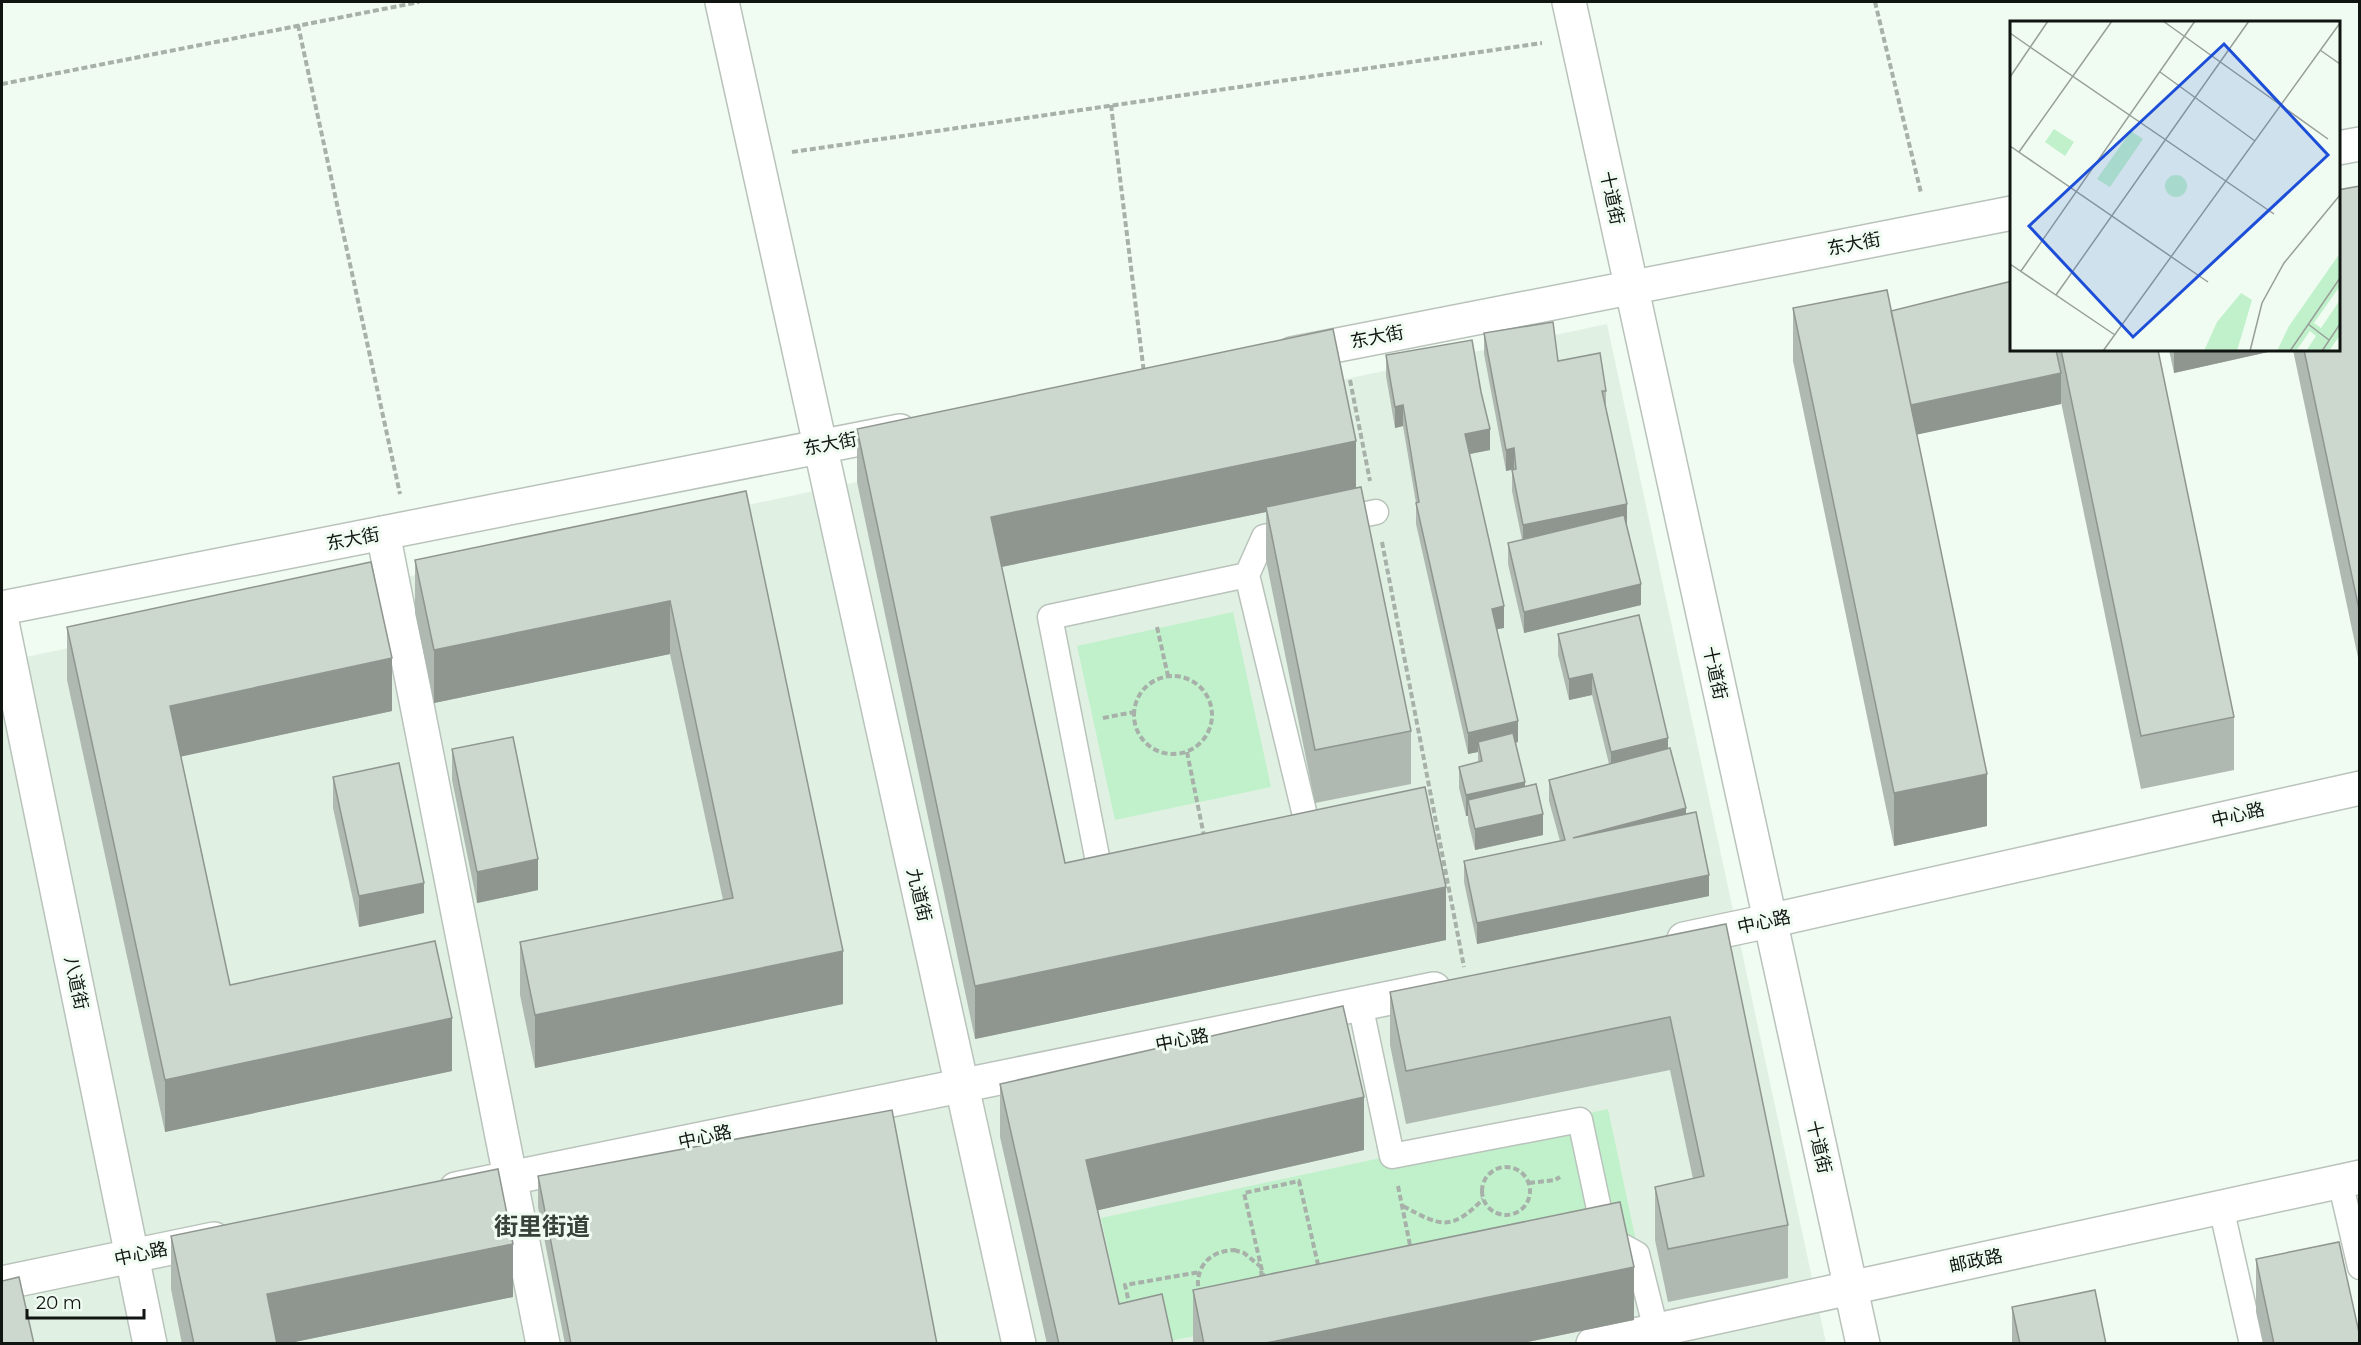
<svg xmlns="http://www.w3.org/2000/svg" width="2361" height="1345" font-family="Montserrat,'Noto Sans SC',sans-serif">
<rect width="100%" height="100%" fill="#f0fbf2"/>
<!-- built -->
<path fill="#e0f1e3" d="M1607,324L1826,1343H2V662Z"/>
<!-- green -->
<path fill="#c0f1cb" d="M1233,612L1271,787L1115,820L1077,646Z
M1608,1109L1636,1241L1161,1343L1128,1344L1101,1218Z"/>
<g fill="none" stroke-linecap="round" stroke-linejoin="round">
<defs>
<path id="lane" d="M1334,521L1376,512
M1247,575L1264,537L1297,530
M1115,869L1100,872L1050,617L1247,575L1308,828
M1360,1004L1392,1156L1580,1120L1605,1237
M2340,1181L2360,1267
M2221,1207L2252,1344
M1606,1237L1637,1254L1656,1330"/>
<path id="street" d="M383,533L543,1344
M1684,939L1769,921L2360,788
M456,1189L1434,989
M2,1283L214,1239
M1593,1344L2360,1177"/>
<path id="secondary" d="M722,2L1019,1344
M1569,2L1863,1344
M2338,148L2360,144
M1292,354L2012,213
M2,608L900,431
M2,622L150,1344"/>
</defs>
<!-- lane casing -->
<use href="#lane" stroke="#b9c3bb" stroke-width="27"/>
<!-- street casing -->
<use href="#street" stroke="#b9c3bb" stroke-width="36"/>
<!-- secondary casing -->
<use href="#secondary" stroke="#b9c3bb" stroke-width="36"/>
<!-- path -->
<path stroke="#a7b0a9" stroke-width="4" stroke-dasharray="6 3" stroke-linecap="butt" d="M1875,2L1921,193
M298,25L400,494
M2,84L419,2
M1111,105L1144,373
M792,152L1542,43
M1350,380L1370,481
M1382,542L1464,967
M1157,627L1168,676
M1134 715a39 39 0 1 1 78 0a39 39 0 1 1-78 0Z
M1103,718L1134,712
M1187,752L1204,836
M1482 1191a24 24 0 1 1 48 0a24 24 0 1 1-48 0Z
M1529,1183L1555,1180L1560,1177
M1398,1186L1411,1250
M1403,1206C1440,1226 1451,1232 1483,1199
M1234,1250L1244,1253L1261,1267C1268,1345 1178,1314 1202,1267C1209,1255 1220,1251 1234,1250Z
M1264,1279L1244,1193L1299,1181L1319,1269
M1130,1307L1125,1285L1200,1272"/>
<!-- lane -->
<use href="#lane" stroke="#fff" stroke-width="24"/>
<!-- street -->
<use href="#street" stroke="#fff" stroke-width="33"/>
<!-- secondary -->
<use href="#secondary" stroke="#fff" stroke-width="33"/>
</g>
<!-- wall -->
<path fill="#afb9b1" d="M2360,186V667L2293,350H2338Z
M1793,308L1891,311L2012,350H2158L2234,717V770L2141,789L2061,402V404L1917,434L1987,826L1894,846L1793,361Z
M1484,333L1558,361L1606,391V407L1627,525H1626L1641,605L1524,633L1508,564V543L1522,540L1512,491V470L1506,471L1484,354Z
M2169,350H2277L2174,373Z
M1386,355L1490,450L1469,454L1504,628L1497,629L1518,742L1516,743L1525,787L1543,835L1475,850L1468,821V816H1466L1459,788V767L1478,762V752L1468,754L1416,524V503L1403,426L1395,428L1386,376Z
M857,429L1356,488L1411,731V784L1315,803L1266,560V512L1002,567L1065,863L1446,940L975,1039L857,482Z
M746,491L843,1004L535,1068L520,995V942L723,900L670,654L434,703L415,613V560Z
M67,627L392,711L181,756L230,985L452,1071L165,1132L67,680Z
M1558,634L1668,749L1686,815L1709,896L1477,944L1464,882V861L1560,841L1549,801V780L1609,764L1592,695L1569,700L1558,655Z
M452,749L538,890L477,903L452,780Z
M333,777L424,913L359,927L333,808Z
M1726,924L1788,1225V1278L1668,1302L1655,1240V1187L1693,1179L1670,1070L1406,1124L1390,1045V992Z
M1000,1084L1364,1150L1098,1210L1119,1304L1173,1344H1047L1000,1137Z
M538,1176L937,1344H565L538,1207Z
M171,1236L513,1297L285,1344H182L171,1289Z
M2256,1259L2360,1344H2263L2256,1312Z
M1193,1290L1634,1320L1518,1344H1193Z
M2012,1307L2106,1344H2012Z"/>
<!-- shaded-wall -->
<path fill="#8f9690" d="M2174,350H2277L2174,373Z
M2061,373V404L1906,437V406Z
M1403,405V426L1395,428V407Z
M1490,429V450L1465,455V434Z
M1356,441V494L1266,507V512L991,569V517Z
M1514,448V469L1506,471V450Z
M1627,504V525L1523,547V525Z
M1641,584V605L1524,633V612Z
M670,601V654L434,703V650Z
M1504,606V628L1492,630V609Z
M392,658V711L170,759V706Z
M1592,674V695L1569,700V679Z
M1518,721V742L1480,751L1478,742V752L1468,754V733Z
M1668,738V759L1611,773V752Z
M1987,774V826L1894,846V793Z
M1525,782V803L1468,800V816H1466V795Z
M1686,808V829L1573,838Z
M1543,814V835L1475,850V829Z
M538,859V890L477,903V872Z
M1709,875V896L1477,944V923Z
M424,883V913L359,927V896Z
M1446,887V940L975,1039V986Z
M843,951V1004L535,1068V1015Z
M452,1018V1071L165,1132V1080Z
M1364,1097V1150L1086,1213V1160Z
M513,1244V1297L285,1344H267V1294Z
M1634,1267V1320L1518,1344H1261Z"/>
<!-- building -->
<path fill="#ccd7ce" stroke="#8f9690" stroke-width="1.5" d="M2360,186V614L2304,350H2338V190Z
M2012,281V350H2056L2061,373L1911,405L1891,311Z
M1887,290L1987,774L1894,793L1793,308Z
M1553,322L1558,361L1600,353L1606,391H1602L1627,504L1523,525L1512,470L1516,469L1514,448L1506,450L1484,333Z
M1333,329L1356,441L991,517L1065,863L1425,787L1446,887L975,986L857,429Z
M1472,340L1481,392L1490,429L1465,434L1504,606L1492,609L1518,721L1468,733L1416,503L1419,502L1403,405L1395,407L1386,355Z
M2061,350H2158L2234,717L2141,736Z
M1361,487L1411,731L1315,750L1266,507Z
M746,491L843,951L535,1015L520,942L733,898L670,601L434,650L415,560Z
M1624,515L1641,584L1524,612L1508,543Z
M371,562L392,658L170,706L230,985L435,941L452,1018L165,1080L67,627Z
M1639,615L1668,738L1611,752L1592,674L1569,679L1558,634Z
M1513,733L1525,782L1466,795L1459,767L1482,761L1478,742Z
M513,737L538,859L477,872L452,749Z
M1670,748L1686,808L1573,838L1696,812L1709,875L1477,923L1464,861L1565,840L1549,780Z
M399,763L424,883L359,896L333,777Z
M1536,784L1543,814L1475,829L1468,800Z
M1726,924L1788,1225L1668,1249L1655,1187L1704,1176L1670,1017L1406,1071L1390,992Z
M1343,1006L1364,1097L1086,1160L1119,1304L1162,1294L1173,1344H1059L1000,1084Z
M892,1110L937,1344H571L538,1176Z
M498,1169L513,1244L267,1294L277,1344H194L171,1236Z
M1620,1202L1634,1267L1261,1344H1204L1193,1290Z
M2339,1242L2360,1337V1344H2274L2256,1259Z
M19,1277L34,1344H2V1281Z
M2095,1290L2106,1344H2020L2012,1307Z"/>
<g text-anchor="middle" stroke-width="6" stroke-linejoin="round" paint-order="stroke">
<!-- street labels -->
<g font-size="18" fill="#111512" stroke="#f0fbf2">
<text transform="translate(1612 198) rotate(78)" y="6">十道街</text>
<text transform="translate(1854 244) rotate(-11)" y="6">东大街</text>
<text transform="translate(1377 337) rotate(-11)" y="6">东大街</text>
<text transform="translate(830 444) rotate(-11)" y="6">东大街</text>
<text transform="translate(353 539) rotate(-11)" y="6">东大街</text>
<text transform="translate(1715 673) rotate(78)" y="6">十道街</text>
<text transform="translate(2238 815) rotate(-13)" y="6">中心路</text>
<text transform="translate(919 895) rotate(77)" y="6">九道街</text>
<text transform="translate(1764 922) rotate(-12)" y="6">中心路</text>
<text transform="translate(76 983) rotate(78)" y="6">八道街</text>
<text transform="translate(1182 1040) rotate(-11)" y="6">中心路</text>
<text transform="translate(705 1137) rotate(-12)" y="6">中心路</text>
<text transform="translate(1819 1147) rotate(77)" y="6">十道街</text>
<text transform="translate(141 1254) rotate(-12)" y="6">中心路</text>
<text transform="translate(1976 1261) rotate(-12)" y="6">邮政路</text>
</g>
<!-- district labels -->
<g font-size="24" font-weight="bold" fill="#374039" stroke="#f0fbf2">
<text x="542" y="1235">街里街道</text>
</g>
</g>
<!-- overview -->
<g transform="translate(2010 21)">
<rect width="330" height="330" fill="#f0fbf2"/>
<path d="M44,108L64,121L55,135L35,121ZM121,110L133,118L100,166L87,158ZM155 165a11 11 0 1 1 22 0a11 11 0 1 1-22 0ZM330,232V265L304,302L311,307L330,279V314L319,330H296L306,315L300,310L286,330H267L279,305ZM231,272L242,279L227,330H194L207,301Z" fill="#c0f1cb"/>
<path fill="none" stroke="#979f98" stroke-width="1.5" d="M153,0L318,118M0,12L20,26M20,26L264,193M310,29L330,43M150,51L245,120M0,56L38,0M0,125L198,261M9,131L102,0M0,243L105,314M11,250L185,0M46,274L239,0M298,303L319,319M93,330L330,2M240,330L252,282L274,242L330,174M280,330L330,257M312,330L330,303"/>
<path fill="#1d4ed8" fill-opacity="0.15" stroke="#1d4ed8" stroke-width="3" d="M214,23L318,134L123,316L19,205Z"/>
<rect width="330" height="330" fill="none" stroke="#111512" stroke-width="3"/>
</g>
<!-- border -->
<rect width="2361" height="1345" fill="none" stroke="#111512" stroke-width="6"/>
<!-- scale -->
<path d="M27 1309v9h117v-9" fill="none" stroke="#111512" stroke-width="3"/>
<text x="36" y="1309" font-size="18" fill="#111512" stroke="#f0fbf2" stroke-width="4.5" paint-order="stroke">20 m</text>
</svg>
